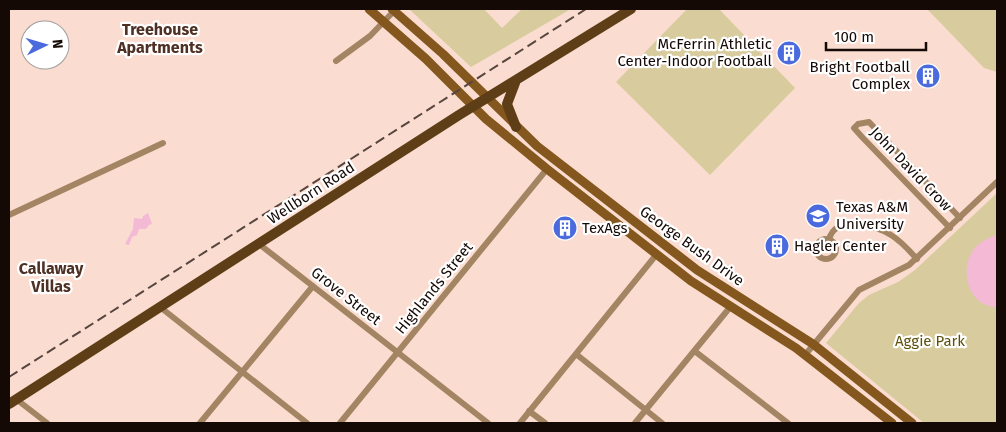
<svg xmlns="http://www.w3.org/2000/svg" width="1006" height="432" font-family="'Fira Sans',sans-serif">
<rect width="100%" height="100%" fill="#fbdcd0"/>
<!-- green -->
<path fill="#d8cc9e" d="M409,9H484L502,28L522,9H571L471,67Z
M687,9H719L795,88L710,175L616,82Z
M927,9H997V72L984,68Z
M997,193V423H924L826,343L859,303L869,295L898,282L915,270Z"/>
<!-- water -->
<path fill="#f3b9d5" d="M148,213L152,224L149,225L146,229H139L137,235L132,237L129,245L125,244L133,229L134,218L142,219L143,216Z
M997,235V307C969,307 958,270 974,249C979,242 990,237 997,235Z"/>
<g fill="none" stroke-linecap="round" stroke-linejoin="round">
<!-- street -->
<path stroke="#a48563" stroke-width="6" d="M336,61L370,36L394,11
M9,215L163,143
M950,228L862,137L854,128L858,124L869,122L960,218
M816 249a10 10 0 1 1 20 0a10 10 0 1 1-20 0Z
M829,240C834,214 876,225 891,235C901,241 909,250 917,259
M259,244L488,423
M160,307L307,423
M696,352L788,423
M576,354L662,423
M805,355L859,290L909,265L997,182
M16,399L47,423
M529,411L545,423
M200,423L313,286
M340,423L547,169
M520,423L656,255
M635,423L731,306"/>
<!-- secondary -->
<path stroke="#84571e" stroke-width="9" d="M369,9L426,59L486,119L547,169L691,281L796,348L892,423
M392,9L443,54L537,146L697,270L813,344L912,423"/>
<!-- primary -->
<path stroke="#5d3e16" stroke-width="10" d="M515,83L507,104L516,127
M9,404L459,115L631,9"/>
<!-- rail -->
<path stroke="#57453f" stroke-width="2" stroke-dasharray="10 5" stroke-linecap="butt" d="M9,377L586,9"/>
</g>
<!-- icons -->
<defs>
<symbol id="building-disc" viewBox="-11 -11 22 22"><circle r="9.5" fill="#4a6add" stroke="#fff"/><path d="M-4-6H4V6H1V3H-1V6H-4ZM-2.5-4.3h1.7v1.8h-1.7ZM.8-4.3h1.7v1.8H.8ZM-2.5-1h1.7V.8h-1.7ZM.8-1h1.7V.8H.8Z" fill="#fff"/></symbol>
<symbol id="university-disc" viewBox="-11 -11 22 22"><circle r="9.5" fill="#4a6add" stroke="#fff"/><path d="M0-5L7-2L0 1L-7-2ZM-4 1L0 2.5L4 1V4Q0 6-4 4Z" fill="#fff"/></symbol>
</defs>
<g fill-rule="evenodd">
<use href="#building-disc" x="775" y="39" width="28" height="28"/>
<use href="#building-disc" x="914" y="62" width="28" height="28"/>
<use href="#university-disc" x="804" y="202" width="28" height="28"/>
<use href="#building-disc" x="551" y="214" width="28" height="28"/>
<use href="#building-disc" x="763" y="232" width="28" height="28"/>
</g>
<g text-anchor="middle" stroke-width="4.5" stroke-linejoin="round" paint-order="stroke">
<!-- poi labels -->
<g font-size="15" fill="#150905" stroke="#fff" text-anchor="start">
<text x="772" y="49" text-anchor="end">McFerrin Athletic<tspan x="772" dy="17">Center-Indoor Football</tspan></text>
<text x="910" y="72" text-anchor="end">Bright Football<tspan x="910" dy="17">Complex</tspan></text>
<text x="836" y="212">Texas A&amp;M<tspan x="836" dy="17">University</tspan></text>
<text x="582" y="233">TexAgs</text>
<text x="794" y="251">Hagler Center</text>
</g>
<!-- street labels -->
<g font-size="15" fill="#150905" stroke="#fff">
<text transform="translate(911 169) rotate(46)" y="5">John David Crow</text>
<text transform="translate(311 193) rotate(-33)" y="5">Wellborn Road</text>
<text transform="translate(692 246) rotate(36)" y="5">George Bush Drive</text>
<text transform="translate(434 288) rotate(-51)" y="5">Highlands Street</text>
<text transform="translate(346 296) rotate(38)" y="5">Grove Street</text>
</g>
<!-- park labels -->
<g font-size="15" fill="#5f510b" stroke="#fff">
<text x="930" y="346">Aggie Park</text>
</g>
<!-- neighbourhood labels -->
<g font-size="16" font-weight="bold" fill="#4e3024" stroke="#fff">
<text x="160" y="35">Treehouse<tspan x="160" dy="18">Apartments</tspan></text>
<text x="51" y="274">Callaway<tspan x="51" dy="18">Villas</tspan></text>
</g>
</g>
<!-- border -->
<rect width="1006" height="432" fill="none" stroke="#150905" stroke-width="20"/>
<!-- north arrow -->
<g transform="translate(45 45) rotate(85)"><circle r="24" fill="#ffffff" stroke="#a19d9b"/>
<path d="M0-4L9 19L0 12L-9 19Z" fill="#4a6add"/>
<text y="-8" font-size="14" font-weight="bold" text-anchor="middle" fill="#150905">N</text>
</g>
<!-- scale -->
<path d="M826 42v8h100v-8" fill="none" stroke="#150905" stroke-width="2.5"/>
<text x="834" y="42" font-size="15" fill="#150905" stroke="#ffffff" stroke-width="4" paint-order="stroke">100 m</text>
</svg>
